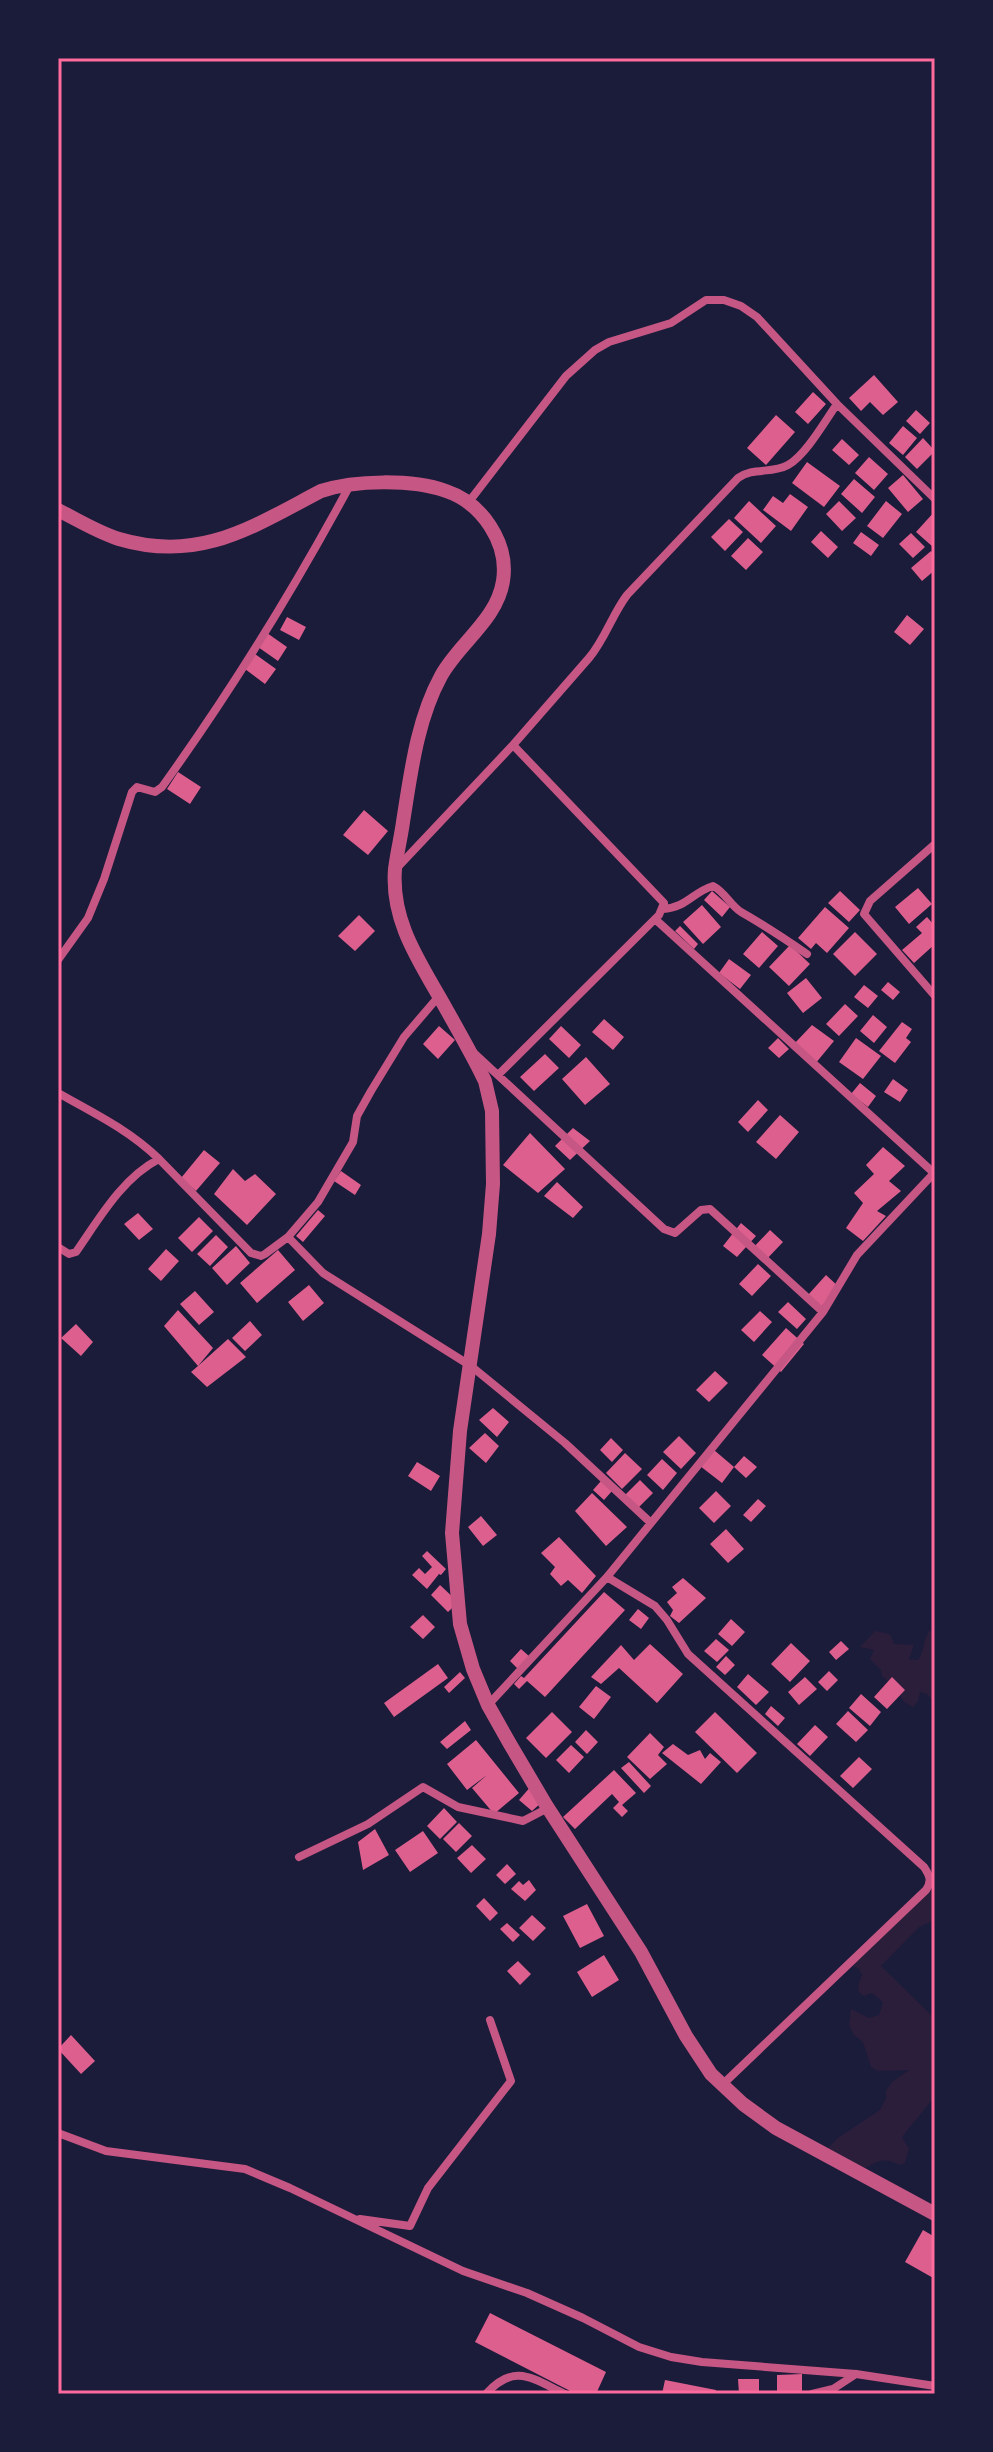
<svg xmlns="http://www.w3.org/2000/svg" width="993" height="2452" font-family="Poppins,sans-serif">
<rect width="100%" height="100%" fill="#1b1b3a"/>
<!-- green -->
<path fill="#2a1e3b" d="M930,1630L935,1635V1704L927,1694L920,1692L918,1701L913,1707L904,1702L893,1685L882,1676L881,1670L870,1659L874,1650L860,1647L875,1631L890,1634L894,1644L914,1645L909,1659L918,1660C925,1650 923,1639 930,1630Z
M935,1884V1920L919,1927L881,1966L935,2019V2096L902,2137L909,2149L905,2163L899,2165C885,2157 878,2161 865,2168L826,2150L838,2138L880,2110L886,2098V2091L892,2082L909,2070L878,2071L871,2067L863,2042L854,2035L849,2025L851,2009L869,2018L879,2015L883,2002L872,1993L864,1996L859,1992L858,1986L862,1975L859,1969L853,1966L855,1962Z"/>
<!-- building -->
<path fill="#dd5f8e" d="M874,375L898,402L883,415L870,402L861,411L849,398Z
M813,392L826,404L808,424L795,412Z
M916,410L930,423L920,434L906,421Z
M776,415L795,432L766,465L747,448Z
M903,426L917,438L903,455L889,443Z
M923,438L935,451L917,469L905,457Z
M842,439L859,455L849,465L832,450Z
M869,457L888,474L874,490L855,473Z
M807,462L840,486L824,507L792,483Z
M903,475L923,499L908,512L888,488Z
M854,479L875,497L862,513L841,494Z
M790,494L808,507L791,531L763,510L773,496L783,503Z
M749,501L776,526L761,543L734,518Z
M839,501L856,518L842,531L826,514Z
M886,501L902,514L883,538L867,526Z
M935,511V545L933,547L916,532Z
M729,519L743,532L725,551L711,537Z
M821,531L838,547L828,558L811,542Z
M861,532L879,545L871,556L853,543Z
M911,533L925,547L913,558L899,544Z
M748,538L763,552L746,570L731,556Z
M931,551L935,556V570L922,581L911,568Z
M907,615L924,629L910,645L894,632Z
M287,617L306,627L299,640L280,630Z
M267,633L287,647L278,661L258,647Z
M255,654L276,669L265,684L245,669Z
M178,772L201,787L190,804L167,789Z
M364,810L388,831L368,855L343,835Z
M918,888L932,904L909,924L895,907Z
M712,891L730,907L722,917L704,900Z
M840,891L860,910L849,922L828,903Z
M702,905L721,927L703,944L683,922Z
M825,907L849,928L827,953L816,943L811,949L798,938Z
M359,915L375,931L355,951L338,936Z
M927,917L935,926V944L914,963L902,950L922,933L916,927Z
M680,926L698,944L694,949L675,931Z
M762,932L778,946L759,968L743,954Z
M855,932L877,954L855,976L833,954Z
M790,945L810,964L789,986L769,967Z
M729,959L751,975L740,989L719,973Z
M806,978L822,998L803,1013L787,993Z
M888,982L900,992L893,1000L881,990Z
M864,985L878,996L868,1008L854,997Z
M845,1004L858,1016L839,1036L826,1024Z
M873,1015L887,1027L874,1043L860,1031Z
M604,1019L624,1037L613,1050L592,1032Z
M902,1022L912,1029L906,1038L911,1042L895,1063L879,1051Z
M812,1025L834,1041L815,1064L793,1045Z
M439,1026L455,1040L438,1059L423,1044Z
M561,1026L581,1045L569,1058L549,1039Z
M778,1038L789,1049L779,1058L768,1048Z
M856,1038L881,1056L863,1079L839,1062Z
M545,1054L559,1068L534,1091L520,1077Z
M586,1057L610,1084L585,1105L562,1079Z
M893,1079L908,1090L900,1102L884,1092Z
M860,1083L876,1096L868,1107L851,1094Z
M758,1100L768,1110L748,1132L738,1122Z
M780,1115L799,1132L776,1159L756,1142Z
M573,1128L590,1141L570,1160L555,1146Z
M530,1133L565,1169L538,1193L503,1165Z
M883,1147L905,1166L889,1181L901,1191L877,1211L886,1216L863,1241L846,1228L863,1203L854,1193L874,1174L866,1165Z
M204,1150L220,1163L196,1191L181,1178Z
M233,1169L245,1181L255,1174L276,1194L247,1225L214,1194Z
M341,1171L361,1185L355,1195L334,1181Z
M557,1182L583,1207L573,1218L544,1196Z
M318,1210L325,1216L303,1242L296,1236Z
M138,1213L153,1229L139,1240L124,1224Z
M199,1217L213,1231L192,1252L178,1238Z
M741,1223L756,1236L737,1257L723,1246Z
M770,1230L783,1242L764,1262L752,1249Z
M216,1235L228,1247L210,1266L197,1254Z
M236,1246L250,1263L227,1285L212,1268Z
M166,1249L179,1261L161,1281L148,1269Z
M278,1250L295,1270L257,1303L240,1283Z
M758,1264L771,1276L752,1296L739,1284Z
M826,1275L839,1287L821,1307L808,1295Z
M309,1285L324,1303L303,1321L288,1302Z
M195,1291L214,1312L199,1325L180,1304Z
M788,1302L806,1319L797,1329L778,1312Z
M178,1310L213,1348L198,1366L228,1339L246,1357L207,1387L191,1372L198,1366L164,1326Z
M760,1311L772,1322L754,1342L741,1330Z
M250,1321L262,1335L245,1351L232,1338Z
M76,1324L93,1342L81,1356L61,1338Z
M786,1328L804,1344L781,1372L762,1355Z
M715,1371L728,1383L709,1402L696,1390Z
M493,1408L509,1422L497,1437L479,1420Z
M485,1433L499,1446L486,1463L469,1448Z
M679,1436L696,1453L681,1469L663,1452Z
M611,1438L623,1450L612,1462L600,1450Z
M714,1450L734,1467L722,1483L700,1466Z
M625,1453L642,1469L622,1489L606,1473Z
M744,1456L757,1467L746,1478L734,1467Z
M662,1459L677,1473L663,1490L647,1475Z
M417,1462L440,1476L431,1491L408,1476Z
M640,1480L653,1493L638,1508L625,1495Z
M601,1481L612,1491L604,1500L593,1490Z
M716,1491L731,1506L714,1523L699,1508Z
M592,1493L627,1527L606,1546L575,1511Z
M758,1499L766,1506L751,1522L743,1515Z
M481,1516L497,1535L483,1546L468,1527Z
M726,1529L744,1549L728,1563L710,1544Z
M559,1537L596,1576L582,1593L568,1580L561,1586L550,1574L555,1567L541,1553Z
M427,1551L446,1569L441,1575L439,1574L427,1589L412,1575L419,1568L425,1574L432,1567L422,1556Z
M683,1578L706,1598L679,1623L670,1616L673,1610L667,1602L677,1593L672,1587Z
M440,1585L458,1602L448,1612L431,1595Z
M604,1592L625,1610L545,1697L527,1681L519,1689L514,1684L521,1676L524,1678Z
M638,1609L649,1618L641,1629L629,1620Z
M423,1615L435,1627L423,1639L410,1627Z
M731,1619L745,1632L732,1646L718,1634Z
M716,1639L729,1650L717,1662L704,1651Z
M841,1641L849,1649L836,1660L829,1652Z
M791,1643L810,1661L790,1682L771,1664Z
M650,1644L683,1674L657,1703L619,1668L601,1684L591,1677L621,1645L634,1660Z
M521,1649L530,1657L518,1669L510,1661Z
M726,1656L735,1665L725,1675L716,1667Z
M438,1664L448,1678L394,1717L384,1703Z
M829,1671L838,1680L827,1691L818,1682Z
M460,1672L465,1678L449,1693L444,1687Z
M748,1674L769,1692L756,1705L737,1687Z
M805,1677L817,1689L799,1705L788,1692Z
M892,1677L905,1690L887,1709L874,1697Z
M596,1686L611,1697L594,1719L579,1707Z
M861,1694L881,1712L870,1726L849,1708Z
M771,1706L785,1718L778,1726L765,1714Z
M848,1711L868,1730L856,1742L836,1724Z
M552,1712L572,1732L546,1758L526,1738Z
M715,1712L757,1753L737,1773L695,1732Z
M465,1721L471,1730L447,1749L440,1742Z
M815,1725L828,1737L810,1756L797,1744Z
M586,1730L598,1742L587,1754L575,1742Z
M650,1733L664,1747L658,1755L667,1764L650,1779L627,1757Z
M476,1740L519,1793L494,1814L472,1788L487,1775L467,1790L447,1764Z
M673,1744L688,1755L700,1750L705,1759L710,1753L721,1762L701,1784L662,1753Z
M571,1745L584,1757L569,1773L556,1760Z
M859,1757L872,1769L853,1788L840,1776Z
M629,1762L651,1786L644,1793L621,1768Z
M614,1770L636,1793L622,1805L628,1811L622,1817L613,1808L619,1802L612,1794L575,1829L563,1817Z
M532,1785L542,1802L532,1811L519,1800Z
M444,1808L457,1822L440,1839L427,1826Z
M459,1823L472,1836L456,1852L443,1839Z
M375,1829L389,1855L363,1870L358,1842Z
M423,1831L438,1853L410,1872L395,1850Z
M472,1845L486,1859L471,1873L457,1858Z
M507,1864L516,1874L505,1884L496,1875Z
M529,1880L536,1890L525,1901L511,1889L519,1881L523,1885Z
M484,1898L498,1913L490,1921L476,1906Z
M587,1904L604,1936L580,1948L563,1916Z
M532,1915L546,1928L533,1941L519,1928Z
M507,1923L520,1935L513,1942L500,1929Z
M604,1955L619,1980L592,1997L577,1972Z
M518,1961L531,1974L520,1985L507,1971Z
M71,2035L95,2061L81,2074L58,2049Z
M923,2230L935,2237V2279L905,2262Z
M490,2313L606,2372L596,2394H576L475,2342Z
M802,2374V2392H777V2375Z
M738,2379H759V2394H739Z
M665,2380L716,2390L715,2394H662Z"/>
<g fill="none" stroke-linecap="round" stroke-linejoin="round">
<!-- minor -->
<path stroke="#c65784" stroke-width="8" d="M468,503L566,376L595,350L609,342L671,323L706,300H724L741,306L757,317L837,404L935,499
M935,844L870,901L864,914L935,996
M395,870L513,745L589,658C605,639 612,615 627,595L738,478C753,467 772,474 788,465C806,455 825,421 837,404
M663,909C686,908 693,892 713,886C725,892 730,905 741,912C764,925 785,939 807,954
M655,919L935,1174
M58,960L88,918L104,879L132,792L137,787L155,792L162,787C231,691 294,589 350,485
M475,1054L664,1229L675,1233L701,1210L710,1209L823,1312
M498,1075L659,915L664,903L513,745
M58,1093C94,1113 129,1130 159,1159
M288,1237L323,1273L471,1366L565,1443L651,1523
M58,1247L69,1254L76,1252C99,1219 122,1178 159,1159L251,1253L261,1256L265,1254L288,1237L318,1202L353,1142L357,1116L371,1091L404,1037L439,996
M607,1577L655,1606L667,1620L688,1654L924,1867C930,1876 932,1881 926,1890L722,2085
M488,1705L607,1577L823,1312L857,1255L935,1172
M299,1857L368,1824L423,1787L458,1807L523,1821L548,1808
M58,2133L106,2151L245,2169L290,2188L463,2271L527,2293L583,2318L639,2347L671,2357L702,2362L856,2374L935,2386
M360,2219L410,2226L428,2188L511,2081L490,2020
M486,2394C514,2362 533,2379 565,2394
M812,2394L833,2389L856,2374"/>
<!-- tertiary -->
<path stroke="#c65784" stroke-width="14" d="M58,510C78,520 97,532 119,539C200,563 252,527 321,491C355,480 412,479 446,491C482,503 509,543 503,581C497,620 459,643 441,676C417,720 411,772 403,822C401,837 397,853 395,869C391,919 417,958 440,998C453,1021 466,1044 478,1067L485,1081L492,1111L493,1184L489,1234L460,1431L452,1533L460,1624L473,1669L488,1705L510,1744L546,1805L641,1952L686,2036L711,2074L743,2104L776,2128L935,2214"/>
</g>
<!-- border -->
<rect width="993" height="2452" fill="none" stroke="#1b1b3a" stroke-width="120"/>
<rect x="60" y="60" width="873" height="2332" fill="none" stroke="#ff6b9d" stroke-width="3"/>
</svg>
